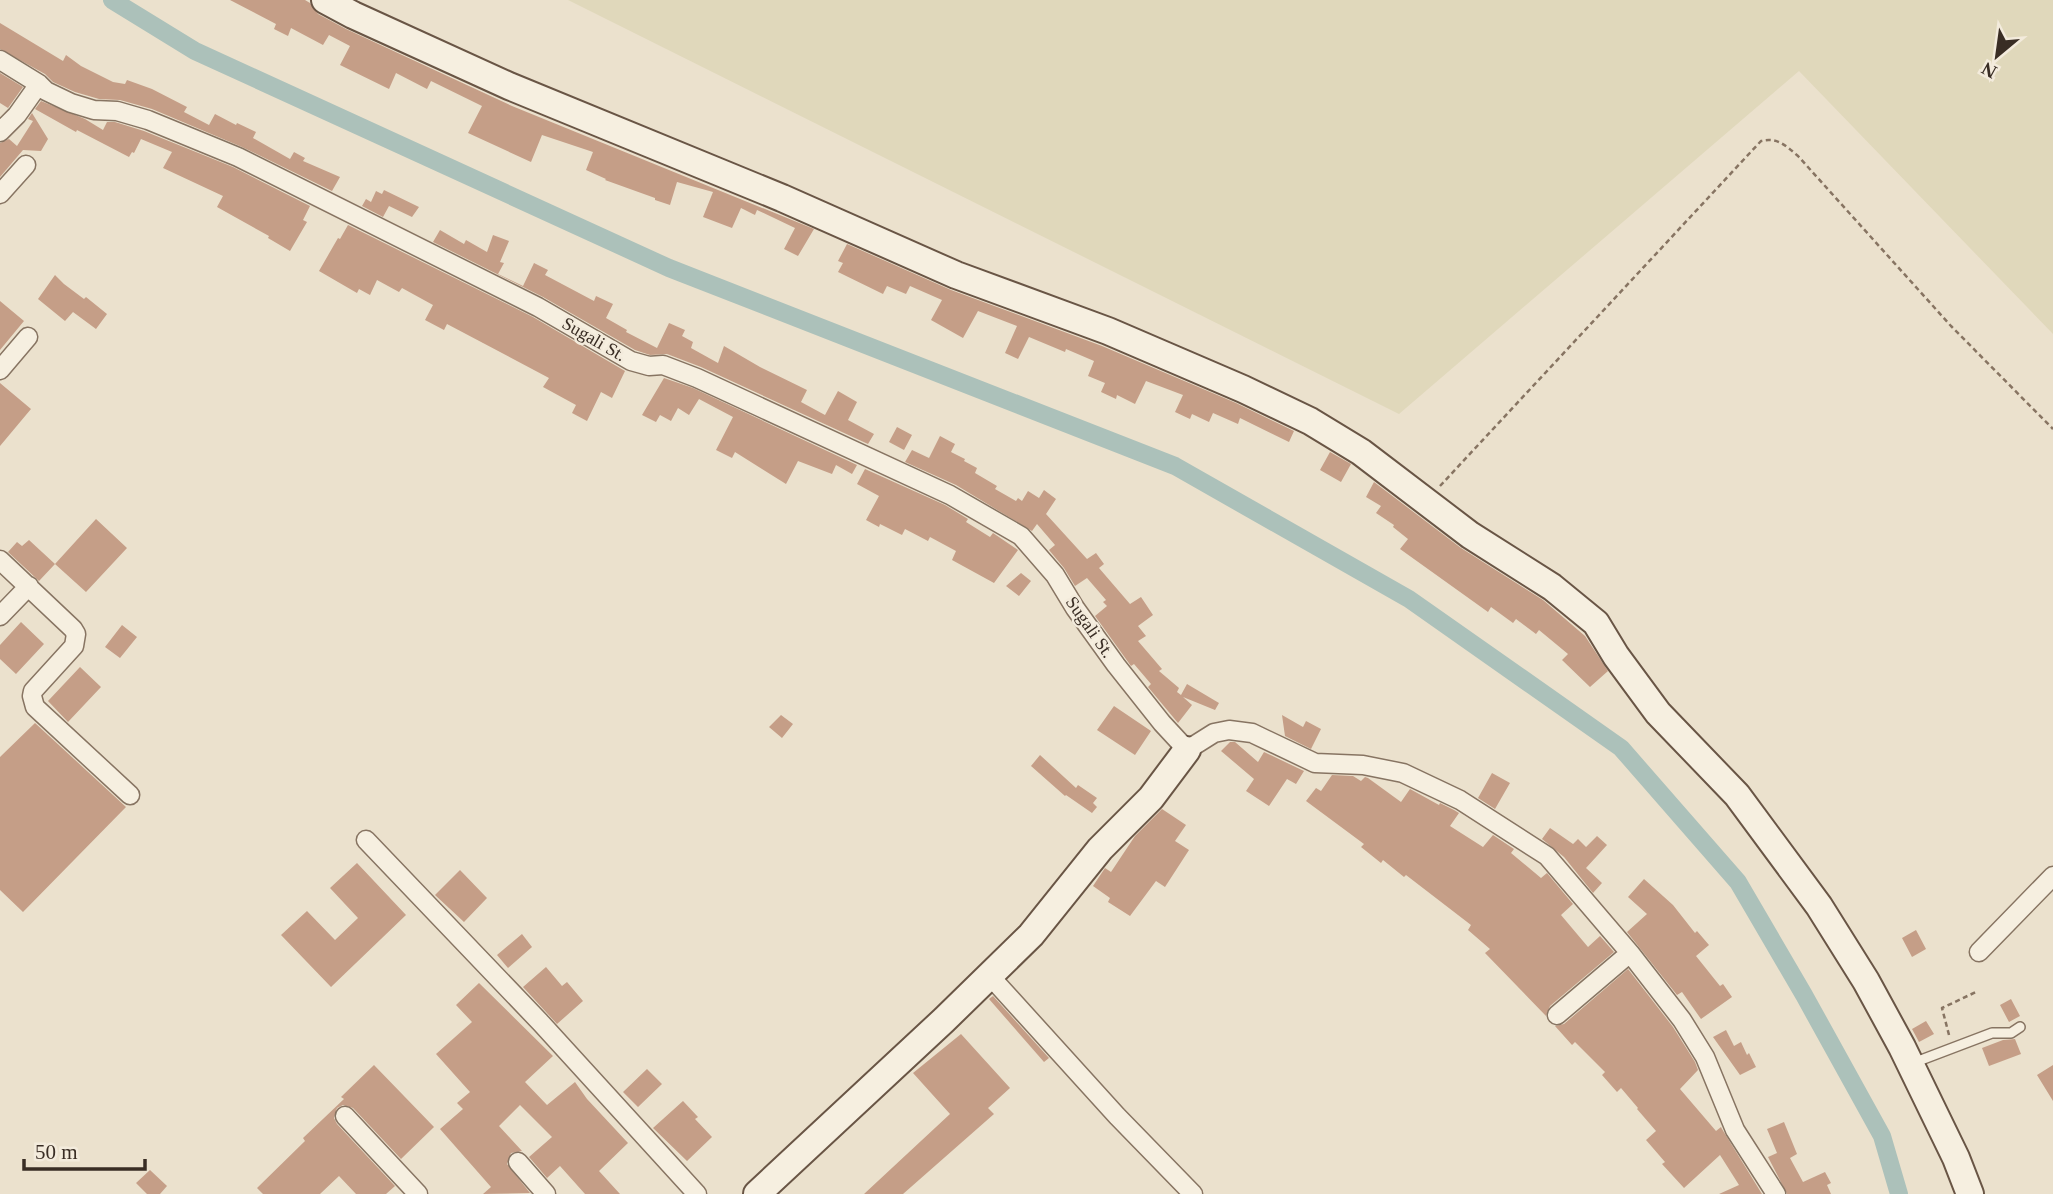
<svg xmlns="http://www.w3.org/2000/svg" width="2053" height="1194" font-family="'Times New Roman',serif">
<rect width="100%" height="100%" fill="#ebe1cd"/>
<!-- farmland -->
<path fill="#e0d8bb" d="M568,0H2053V334L1799,71L1399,414Z"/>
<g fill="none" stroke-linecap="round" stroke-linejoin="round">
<!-- canal -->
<path stroke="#acc1ba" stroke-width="18" d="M112,0L195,51L669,268L1175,466L1409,599L1621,748L1738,882L1804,995L1882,1136L1899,1194"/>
</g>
<!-- building -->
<path fill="#c59e87" d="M230,0H305L310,3L318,14L346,29L512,106L814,229L798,256L784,249L795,228L757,210L755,215L741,208L732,228L703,217L713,192L677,182L670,205L655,200V198L605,180L606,179L586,170L593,152L542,135L531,162L468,133L482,106L431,81L427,89L396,73L389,89L340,65L350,46L329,35L323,45L291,28L288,36L274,29L276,24Z
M0,23L63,61L66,55L81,66L113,82L125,84L127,80L152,89L187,107L184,112L209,125L215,114L236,125L237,123L256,132L253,138L290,159L294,152L305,158L303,161L340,177L332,191L242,147L152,109L120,100L99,99L75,92L53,82L45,74L0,49Z
M0,73L23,87L8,108L0,103Z
M41,101L85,119L103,130L107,122H115L144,131L233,167L310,206L303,220L307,222L290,251L268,238L269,236L217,207L223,196L163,168L172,152L141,139L134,153L132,152L129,157L77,130L76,132L35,109Z
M32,113L48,139L41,151L23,150L0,177V143L9,139L17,146L33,121L28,119Z
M384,190L419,207L412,217L389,206L383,217L362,206L366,199L371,202L376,191L382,194Z
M348,225L533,317L625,371L612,398L601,392L587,421L572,413L576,405L543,387L549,378L447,324L444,330L425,320L433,305L402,288L399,292L377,280L370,295L359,289L357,293L319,271L338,238L340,239Z
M440,230L464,244L466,240L487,252L493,235L509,241L500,262L504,263L498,274L523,286L534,263L548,270L545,275L594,301L596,296L613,304L606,318L627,330L626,332L657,348L669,323L685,330L682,336L693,342L691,348L718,363L724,346L760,367L807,390L801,402L825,415L838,391L857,402L848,420L874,434L868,444L701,367L667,354L650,355L635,350L543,297L433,242Z
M847,244L951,290L1102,346L1236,403L1294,431L1289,442L1240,418L1238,424L1213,413L1209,422L1192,414L1190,419L1175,412L1183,395L1146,381L1135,404L1117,395L1116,399L1101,392L1105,383L1088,376L1094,361L1066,349L1065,352L1029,337L1018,359L1005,353L1017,326L978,311L963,338L931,320L942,300L910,286L906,294L887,286L883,294L838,272L843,263L838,261Z
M55,275L64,284L84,299L86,297L107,314L96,329L73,312L65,321L38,299Z
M0,301L24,321L0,350Z
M664,378L693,388L857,465L852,474L836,465L832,474L798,461L786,484L735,452L732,458L716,450L733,417L699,399L689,415L678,408L671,421L660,415L656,422L642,415Z
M0,383L31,409L0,446Z
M897,427L912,435L904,450L889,442Z
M940,436L955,444L951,452L965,459L964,461L977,468L975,473L997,486L995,489L1016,501L1018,498L1022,501L1028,491L1039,498L1044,490L1056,499L1046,514L1087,559L1096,553L1104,564L1099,568L1130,604L1141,597L1153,615L1138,626L1146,636L1138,641L1162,669L1159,671L1179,688L1177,692L1181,695L1187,684L1219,703L1215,710L1183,697L1192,705L1178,723L1148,687L1151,684L1134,664L1131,666L1095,616L1107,606L1103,602L1106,600L1087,578L1075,586L1064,568L1049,550L1055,545L1037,524L1032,531L956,485L905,462L912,450L929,458Z
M1330,452L1351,464L1341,482L1320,470Z
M865,469L945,505L968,519L966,522L990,537L993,533L1018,550L994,583L952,560L956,551L930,537L928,541L905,529L902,535L880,524L879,527L866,520L879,496L857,484Z
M1374,482L1461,548L1543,600L1585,636L1608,671L1590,687L1562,660L1568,654L1539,630L1536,634L1516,619L1513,623L1491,607L1488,612L1400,549L1408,539L1393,527L1394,525L1376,513L1381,506L1366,497Z
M96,519L127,548L86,592L55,564Z
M29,540L55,564L39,581L8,552L17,542L22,546Z
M1021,573L1031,581L1019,596L1006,586Z
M21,622L44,644L16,674L0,659V645Z
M122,625L137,637L120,658L105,647Z
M80,667L101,687L68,722L48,701Z
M1114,706L1151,731L1135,755L1097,730Z
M781,715L793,724L782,738L769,727Z
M1282,715L1303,727L1306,721L1321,729L1311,749L1285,736Z
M35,723L126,807L23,912L0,890V757Z
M1230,742H1235L1258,762L1264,752L1304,771L1296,784L1287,779L1269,806L1246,791L1254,779L1221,751Z
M1040,755L1076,788L1078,785L1097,798L1093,803L1097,807L1092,813L1066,795L1065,796L1031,766Z
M1492,773L1510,783L1495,809L1478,798Z
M1332,775L1353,776L1361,781L1365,777L1368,778L1401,802L1410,789L1439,805L1440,803L1454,810L1459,813L1450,826L1483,847L1493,835L1514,849L1511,853L1541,878L1547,873L1573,904L1561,915L1588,947L1600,936L1614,952L1550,1006L1546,1016L1485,953L1490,949L1468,930L1471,925L1406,875L1404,877L1383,860L1381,863L1361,847L1364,844L1306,801L1316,788L1321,791Z
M1162,809L1186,825L1175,841L1189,850L1165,887L1156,881L1130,916L1108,902L1110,898L1093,886L1105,868L1111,872L1135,836Z
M1550,828L1573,844L1578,839L1586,847L1597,836L1607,845L1586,868L1602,883L1593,893L1564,857L1542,839Z
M357,863L406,915L331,987L281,935L307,911L335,940L358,918L330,888Z
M460,870L487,898L464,922L435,895Z
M1644,879L1673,905L1695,933L1697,931L1709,945L1696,956L1720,986L1723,984L1732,997L1701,1019L1682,992L1677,995L1627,932L1647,914L1628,897Z
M1916,930L1926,949L1912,957L1902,938Z
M522,934L532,947L508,968L497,955Z
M546,967L562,986L567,982L583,1001L557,1024L523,987Z
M1628,969L1673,1027L1695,1062L1698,1070L1680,1089L1716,1131L1721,1127L1722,1129L1762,1194H1719L1739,1185L1720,1155L1684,1188L1662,1164L1665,1162L1646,1140L1656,1131L1637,1109L1638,1108L1621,1088L1617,1092L1602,1075L1605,1072L1575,1042L1572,1045L1555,1026L1564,1024Z
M479,983L553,1056L525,1082L547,1105L575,1082L587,1099L628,1143L599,1171L620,1194H585L560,1166L547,1178L529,1157L552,1137L520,1105L499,1126L522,1151L511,1153L507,1164L530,1193L483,1194L491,1187L440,1129L463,1109L457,1103L470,1092L436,1054L472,1022L456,1005Z
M993,996L1049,1058L1044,1062L989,999Z
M2011,999L2020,1016L2009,1022L2000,1005Z
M1926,1021L1934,1034L1919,1042L1912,1029Z
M1726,1030L1734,1046L1741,1042L1747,1055L1749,1053L1756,1067L1740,1075L1713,1037Z
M961,1034L1010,1088L988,1108L994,1114L903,1194H864L950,1114L913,1073Z
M2015,1039L2021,1054L1989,1066L1982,1048L2003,1040Z
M374,1065L434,1127L401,1159L353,1108L343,1105L337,1108L334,1118L337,1124L395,1186L386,1194H356L339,1176L320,1194H263L257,1188L305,1141L303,1138L344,1099L341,1097Z
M2053,1065V1101L2037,1075Z
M647,1069L662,1084L638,1107L623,1092Z
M683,1101L698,1117L695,1119L712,1137L687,1161L653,1128Z
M1784,1122L1797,1154L1790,1158L1803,1182L1825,1172L1831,1183L1827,1185L1831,1194H1787L1768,1157L1777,1153L1767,1129Z
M150,1170L167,1186L160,1194H147L136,1183Z"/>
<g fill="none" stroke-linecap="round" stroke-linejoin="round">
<defs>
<path id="lane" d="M1913,1063L1992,1033H2011L2020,1027"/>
<path id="street" d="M0,60L39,84L46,91L71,103L94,110L117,111L148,120L238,157L538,307L631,361L649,366L663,365L697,378L950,495L1021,536L1055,575L1075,608L1116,665L1162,723L1187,750L1214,733L1229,730L1252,733L1315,763L1363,765L1403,773L1460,800L1547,856L1630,953L1682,1020L1705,1057L1735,1130L1776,1194
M0,132L17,115L39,84
M0,194L26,165
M0,370L28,337
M0,560L73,629L76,634L74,646L33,691L32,696L35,707L130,795
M0,616L29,586
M366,840L540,1022L697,1194
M1979,952L2053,876
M990,976L1117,1116L1193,1194
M1557,1015L1630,953
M345,1116L418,1194
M518,1162L546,1194"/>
<path id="secondary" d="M325,0L353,15L509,86L782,198L956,275L1108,331L1243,389L1310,421L1361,452L1470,535L1552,587L1596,623L1616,656L1658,713L1737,795L1819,906L1866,981L1902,1047L1956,1158L1970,1194
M757,1194L944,1020L1031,935L1100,849L1151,798L1187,750"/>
</defs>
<!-- lane casing -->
<use href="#lane" stroke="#877462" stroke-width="12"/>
<!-- street casing -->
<use href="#street" stroke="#877462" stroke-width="21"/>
<!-- secondary casing -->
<use href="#secondary" stroke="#695545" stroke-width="30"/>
<!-- path -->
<path stroke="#877462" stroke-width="2.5" stroke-dasharray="5 3.5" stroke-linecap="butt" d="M1440,486L1761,141C1778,137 1786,146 1798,156L1951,326L2053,429
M1949,1035L1942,1008L1978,991"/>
<!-- lane -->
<use href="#lane" stroke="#f6efe0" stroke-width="9"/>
<!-- street -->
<use href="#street" stroke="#f6efe0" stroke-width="18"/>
<!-- secondary -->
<use href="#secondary" stroke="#f6efe0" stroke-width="26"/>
</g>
<g text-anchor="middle" stroke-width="5" stroke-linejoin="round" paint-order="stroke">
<!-- street labels -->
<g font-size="18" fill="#392d24" stroke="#f3ebdc">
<text transform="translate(594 339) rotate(30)" y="6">Sugali St.</text>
<text transform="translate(1090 627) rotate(55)" y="6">Sugali St.</text>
</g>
</g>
<!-- north arrow -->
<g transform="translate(1997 56) rotate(209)" stroke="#f3ebdc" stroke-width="5" paint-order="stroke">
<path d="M0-5L12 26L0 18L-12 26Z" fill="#392d24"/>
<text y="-10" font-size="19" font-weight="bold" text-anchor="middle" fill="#392d24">N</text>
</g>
<!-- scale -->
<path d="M24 1159v10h121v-10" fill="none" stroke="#392d24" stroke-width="3.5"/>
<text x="35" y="1159" font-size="21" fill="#392d24" stroke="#f3ebdc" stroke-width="5" paint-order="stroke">50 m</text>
</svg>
